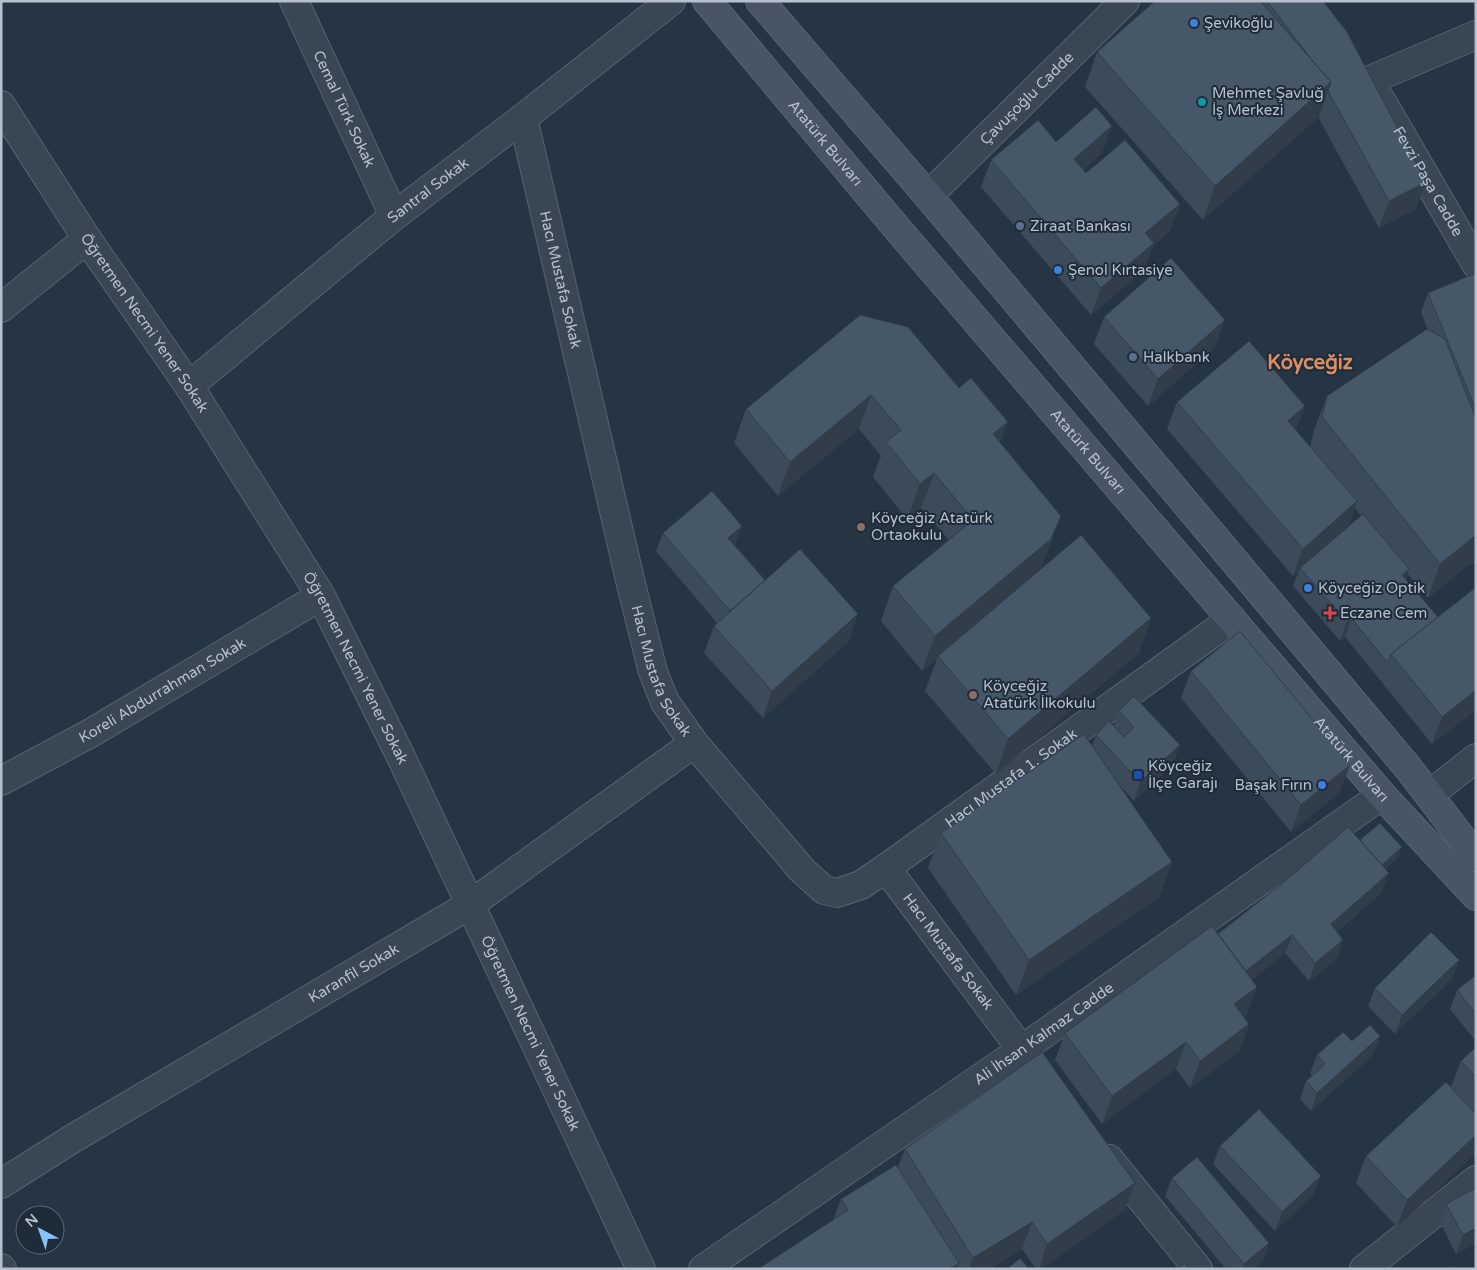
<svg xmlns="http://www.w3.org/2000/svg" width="1477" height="1270" font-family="'Varela Round',sans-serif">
<rect width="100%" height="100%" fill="#253544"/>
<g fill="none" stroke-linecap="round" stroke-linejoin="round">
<defs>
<g id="minor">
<path id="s1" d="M294,1L394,216"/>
<path d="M1370,80L1476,35"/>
<path id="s2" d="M1381,100L1476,264"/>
<path id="s3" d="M1,105L87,239L189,386L321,596L402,759L641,1269"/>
<path id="s4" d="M523,118L631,584L653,672L665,702L694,743L802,870L824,890L837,893L861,885L886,868L1036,1069"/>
<path id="s5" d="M928,196L1125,1"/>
<path d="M1,308L87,239"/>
<path id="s6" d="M189,386L394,216L523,118L671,1"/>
<path id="s7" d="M1,781L89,734L321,596"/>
<path d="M1429,795L1476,758"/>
<path id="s8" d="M886,868L1232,619"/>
<path d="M1109,1159L1198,1269"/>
<path id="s9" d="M1,1184L72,1139L471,904L694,743"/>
<path d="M1,1268L2,1269"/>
</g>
<g id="tertiary">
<path id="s10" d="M703,1269L1021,1050L1382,795"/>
<path d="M1364,1269L1476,1180"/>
</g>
<g id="secondary">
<path id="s11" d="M707,1L895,226L1382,795L1476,896"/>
<path d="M760,1L928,196L1409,769L1476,857"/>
</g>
</defs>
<!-- minor casing -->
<use href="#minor" stroke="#576470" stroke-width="30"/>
<!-- tertiary casing -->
<use href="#tertiary" stroke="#576470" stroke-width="30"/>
<!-- secondary casing -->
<use href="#secondary" stroke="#576470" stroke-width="30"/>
<!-- minor -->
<use href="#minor" stroke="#394653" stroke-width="28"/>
<!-- tertiary -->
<use href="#tertiary" stroke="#394653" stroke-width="28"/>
<!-- secondary -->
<use href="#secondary" stroke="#475566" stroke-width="28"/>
</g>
<!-- wall -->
<path fill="#3c4b59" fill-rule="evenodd" d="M1155,1H1323L1416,209L1379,228L1318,117L1203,220L1085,87L1097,52Z
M1056,142L1102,153L1083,170L1086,173L1180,204L1170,231L1153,246L1144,270L1091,315L981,187L991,160Z
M1476,273V563L1467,566L1428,598L1407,573L1406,579L1476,710L1432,744L1345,637L1340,641L1293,586L1299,571L1293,576L1167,429L1177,402L1296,430L1310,447L1314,430L1327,396L1428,330L1421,312L1428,293ZM1355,508L1361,516L1348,526Z
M860,315L1000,443L1048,550L1040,570L1151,618L1139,653L996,774L925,691L937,659L922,671L881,621L893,586L949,540L921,508L907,519L873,477L881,456L859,429L778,496L734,443L746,409Z
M1104,317L1215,347L1148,406L1094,344Z
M663,533L735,545L765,580L849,641L763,718L704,653L714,626L717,623L656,551Z
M1191,671L1340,792L1291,832L1181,698Z
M1119,711L1180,745L1173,764L1134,801L1118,784L1172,862L1159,897L1016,995L928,868L941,833L1092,746L1096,735L1114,726Z
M1360,840L1399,856L1385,869L1382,892L1337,932L1343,940L1336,959L1309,981L1285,953L1252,980L1257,987L1247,1014L1244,1017L1249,1024L1239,1051L1190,1088L1176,1069L1102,1124L1055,1060L1065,1033Z
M1476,975V1037L1473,1038L1450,1009L1457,990Z
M1452,979L1395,1034L1368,1006L1375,988Z
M1380,1036L1373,1055L1311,1111L1300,1099L1306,1081L1312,1076L1310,1074L1317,1055L1352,1041Z
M1476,1047V1153L1397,1227L1356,1183L1366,1156L1451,1087L1461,1061Z
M1220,1146L1314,1194L1275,1231L1213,1164Z
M905,1149L1125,1210L1041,1269H1036L1022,1249L990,1269H758L833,1220L841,1199L898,1167Z
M1172,1178L1269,1243L1263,1262L1254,1269H1226L1165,1196Z
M1446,1204L1476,1243L1456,1254L1440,1222Z"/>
<!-- shaded-wall -->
<path fill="#313d49" d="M1331,82L1319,117L1203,220L1215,186Z
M1112,126L1102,153L1064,186L1074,159Z
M1426,182L1416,209L1379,228L1389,201Z
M1180,204L1170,231L1153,246L1144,270L1091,315L1101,288L1145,233Z
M1225,320L1215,347L1148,406L1158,379Z
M871,395L859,429L778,496L790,462Z
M1305,406L1295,433L1288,421Z
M1008,422L995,457L993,434Z
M934,473L921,508L907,519L920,484Z
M1357,501L1348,528L1300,568L1299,571L1293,576L1303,549Z
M1061,516L1039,574L938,656L937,659L922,671L935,636Z
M742,526L735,545L728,538Z
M1476,535V563L1467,566L1428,598L1440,564Z
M1409,569L1402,587V575Z
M858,614L849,641L763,718L772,691Z
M1151,618L1139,653L996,774L1008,739Z
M1351,618L1345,637L1340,641L1347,622Z
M1476,690V710L1432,744L1442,717Z
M1180,745L1173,764L1134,801L1140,782Z
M1350,765L1340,792L1291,832L1301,805Z
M1402,847L1399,856L1372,880L1375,871Z
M1172,862L1159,897L1016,995L1029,960Z
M1389,873L1382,892L1325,942L1331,924Z
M1292,935L1285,953L1235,993L1242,974Z
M1343,940L1336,959L1309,981L1315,963Z
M1459,960L1452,979L1395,1034L1402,1015Z
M1257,987L1247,1014L1225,1031L1234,1004Z
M1249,1024L1239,1051L1190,1088L1200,1061Z
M1380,1036L1373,1055L1311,1111L1317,1093Z
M1186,1042L1176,1069L1102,1124L1112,1096Z
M1476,1135V1153L1397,1227L1407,1200Z
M1321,1176L1314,1194L1275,1231L1282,1212Z
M1135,1183L1125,1210L1041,1269H1039L1047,1244Z
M1032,1222L1022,1249L990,1269H969L973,1258Z
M1476,1228V1243L1456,1254L1463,1235Z
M1269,1243L1263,1262L1254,1269H1243L1244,1264Z
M959,1263L956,1269H949Z"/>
<!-- building -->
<path fill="#465768" stroke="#313d49" d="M1155,1H1260L1331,82L1215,186L1097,52Z
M1267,1H1323L1347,32L1426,182L1389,201L1328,91L1331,82L1311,59Z
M1096,107L1112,126L1074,159L1086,173L1125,140L1180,204L1145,233L1154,243L1101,288L991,160L1038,120L1056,142Z
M1171,258L1225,320L1158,379L1104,317Z
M1476,273V410L1428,293Z
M860,315L908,327L959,388L971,378L1008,422L993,434L1061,516L1051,539L935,636L893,586L973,520L934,473L920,484L886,442L901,430L871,395L790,462L746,409Z
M1427,329L1445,339L1476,419V535L1440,564L1322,417L1327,396Z
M1249,341L1305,406L1288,421L1357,501L1303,549L1177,402Z
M712,491L742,526L728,538L765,580L730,611L663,533Z
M1363,514L1409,569L1402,575L1438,617L1391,654L1388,663L1351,618L1347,622L1300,568Z
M1081,535L1151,618L1008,739L938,656Z
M800,549L858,614L772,691L714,626Z
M1476,587V690L1442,717L1391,654Z
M1240,631L1350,765L1301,805L1191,671Z
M1134,696L1180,745L1140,782L1096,735L1109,721L1124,737L1134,727L1119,711Z
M1084,734L1172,862L1029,960L941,833Z
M1380,823L1402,847L1382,865L1360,840Z
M1348,827L1389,873L1331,924L1343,940L1315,963L1292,935L1246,971L1218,934L1290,877Z
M1212,926L1257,987L1234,1004L1249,1024L1200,1061L1186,1042L1112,1096L1065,1033Z
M1431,932L1459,960L1402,1015L1375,988Z
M1476,975V1014L1457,990Z
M1370,1025L1380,1036L1317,1093L1306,1081L1325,1064L1317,1055L1343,1032L1352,1041Z
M1476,1047V1077L1461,1061Z
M1042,1052L1135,1183L1047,1244L1032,1222L973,1258L905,1149Z
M1446,1082L1476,1114V1135L1407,1200L1366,1156Z
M1259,1109L1321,1176L1282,1212L1220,1146Z
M1197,1157L1269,1243L1244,1264L1172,1178Z
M896,1165L959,1263L949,1269H758L848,1210L841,1199Z
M1476,1188V1228L1463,1235L1446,1204Z
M1020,1258L1029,1269H1007Z
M1185,1263L1189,1269H1177Z
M1451,1266L1454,1269H1447Z"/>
<!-- markers -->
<g fill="#3f7fe0" stroke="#1e2b38" stroke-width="2">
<circle cx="1194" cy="23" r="5"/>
<circle cx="1058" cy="270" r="5"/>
<circle cx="1308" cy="588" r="5"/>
<circle cx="1322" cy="785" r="5"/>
</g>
<circle fill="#0f9aa8" stroke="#1e2b38" stroke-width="2" cx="1202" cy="102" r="5"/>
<g fill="#5c6f8a" stroke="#1e2b38" stroke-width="2">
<circle cx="1020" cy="226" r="5"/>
<circle cx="1133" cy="357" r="5"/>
</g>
<g fill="#8d6e63" stroke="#1e2b38" stroke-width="2">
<circle cx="861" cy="527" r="5"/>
<circle cx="973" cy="695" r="5"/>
</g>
<path fill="#e0444e" stroke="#1e2b38" stroke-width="2" d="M1327.5 605.5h5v5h5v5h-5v5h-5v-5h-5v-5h5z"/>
<rect fill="#1a4fb4" stroke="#1e2b38" stroke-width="2" x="1133" y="770" width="10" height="10" rx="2.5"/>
<g text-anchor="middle" stroke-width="4" stroke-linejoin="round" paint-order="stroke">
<!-- poi labels -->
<g font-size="15" fill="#b6c1cd" stroke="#1e2b38" text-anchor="start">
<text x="1204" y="28">Şevikoğlu</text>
<text x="1212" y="98">Mehmet Şavluğ<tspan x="1212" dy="17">İş Merkezi</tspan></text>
<text x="1030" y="231">Ziraat Bankası</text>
<text x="1068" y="275">Şenol Kırtasiye</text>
<text x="1143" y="362">Halkbank</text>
<text x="871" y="523">Köyceğiz Atatürk<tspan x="871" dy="17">Ortaokulu</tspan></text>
<text x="1318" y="593">Köyceğiz Optik</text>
<text x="1340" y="618">Eczane Cem</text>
<text x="983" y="691">Köyceğiz<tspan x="983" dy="17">Atatürk İlkokulu</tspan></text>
<text x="1148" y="771">Köyceğiz<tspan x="1148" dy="17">İlçe Garajı</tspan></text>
<text x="1312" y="790" text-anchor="end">Başak Fırın</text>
</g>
<!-- street labels -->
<g font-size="15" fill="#b6c1cd" stroke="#1e2b38">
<text dy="5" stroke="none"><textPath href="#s5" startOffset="139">Çavuşoğlu Cadde</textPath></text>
<text dy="5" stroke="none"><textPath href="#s1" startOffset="119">Cemal Türk Sokak</textPath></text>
<text dy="5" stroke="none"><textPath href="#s11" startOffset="185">Atatürk Bulvarı</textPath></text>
<text dy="5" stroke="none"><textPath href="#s2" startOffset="94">Fevzi Paşa Cadde</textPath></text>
<text dy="5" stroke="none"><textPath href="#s6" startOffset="309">Santral Sokak</textPath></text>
<text dy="5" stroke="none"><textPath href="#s4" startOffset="166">Hacı Mustafa Sokak</textPath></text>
<text dy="5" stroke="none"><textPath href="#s3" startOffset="261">Öğretmen Necmi Yener Sokak</textPath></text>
<text dy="5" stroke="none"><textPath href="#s11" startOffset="590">Atatürk Bulvarı</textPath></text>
<text dy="5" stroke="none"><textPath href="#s3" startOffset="666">Öğretmen Necmi Yener Sokak</textPath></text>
<text dy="5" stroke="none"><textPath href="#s4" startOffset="571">Hacı Mustafa Sokak</textPath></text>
<text dy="5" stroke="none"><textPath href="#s7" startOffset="185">Koreli Abdurrahman Sokak</textPath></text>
<text dy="5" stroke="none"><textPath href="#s11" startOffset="995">Atatürk Bulvarı</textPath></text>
<text dy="5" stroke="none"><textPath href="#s8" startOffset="154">Hacı Mustafa 1. Sokak</textPath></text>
<text dy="5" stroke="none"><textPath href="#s4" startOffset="1021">Hacı Mustafa Sokak</textPath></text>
<text dy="5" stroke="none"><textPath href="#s9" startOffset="411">Karanfil Sokak</textPath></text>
<text dy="5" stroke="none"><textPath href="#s3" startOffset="1071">Öğretmen Necmi Yener Sokak</textPath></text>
<text dy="5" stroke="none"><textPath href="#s10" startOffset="414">Ali İhsan Kalmaz Cadde</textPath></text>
</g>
<!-- district labels -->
<g font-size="20" font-weight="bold" fill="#dd8d61" stroke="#1e2b38">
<text x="1310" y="369">Köyceğiz</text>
</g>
</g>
<!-- border -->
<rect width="1477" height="1270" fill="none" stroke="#b6c1cd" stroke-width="5"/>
<!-- north arrow -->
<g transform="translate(40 1230) rotate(319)"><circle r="24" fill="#1e2b38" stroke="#5b6774"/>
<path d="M0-4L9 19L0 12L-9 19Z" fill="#89c1ff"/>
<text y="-8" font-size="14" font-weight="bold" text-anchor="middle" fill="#b6c1cd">N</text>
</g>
</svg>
